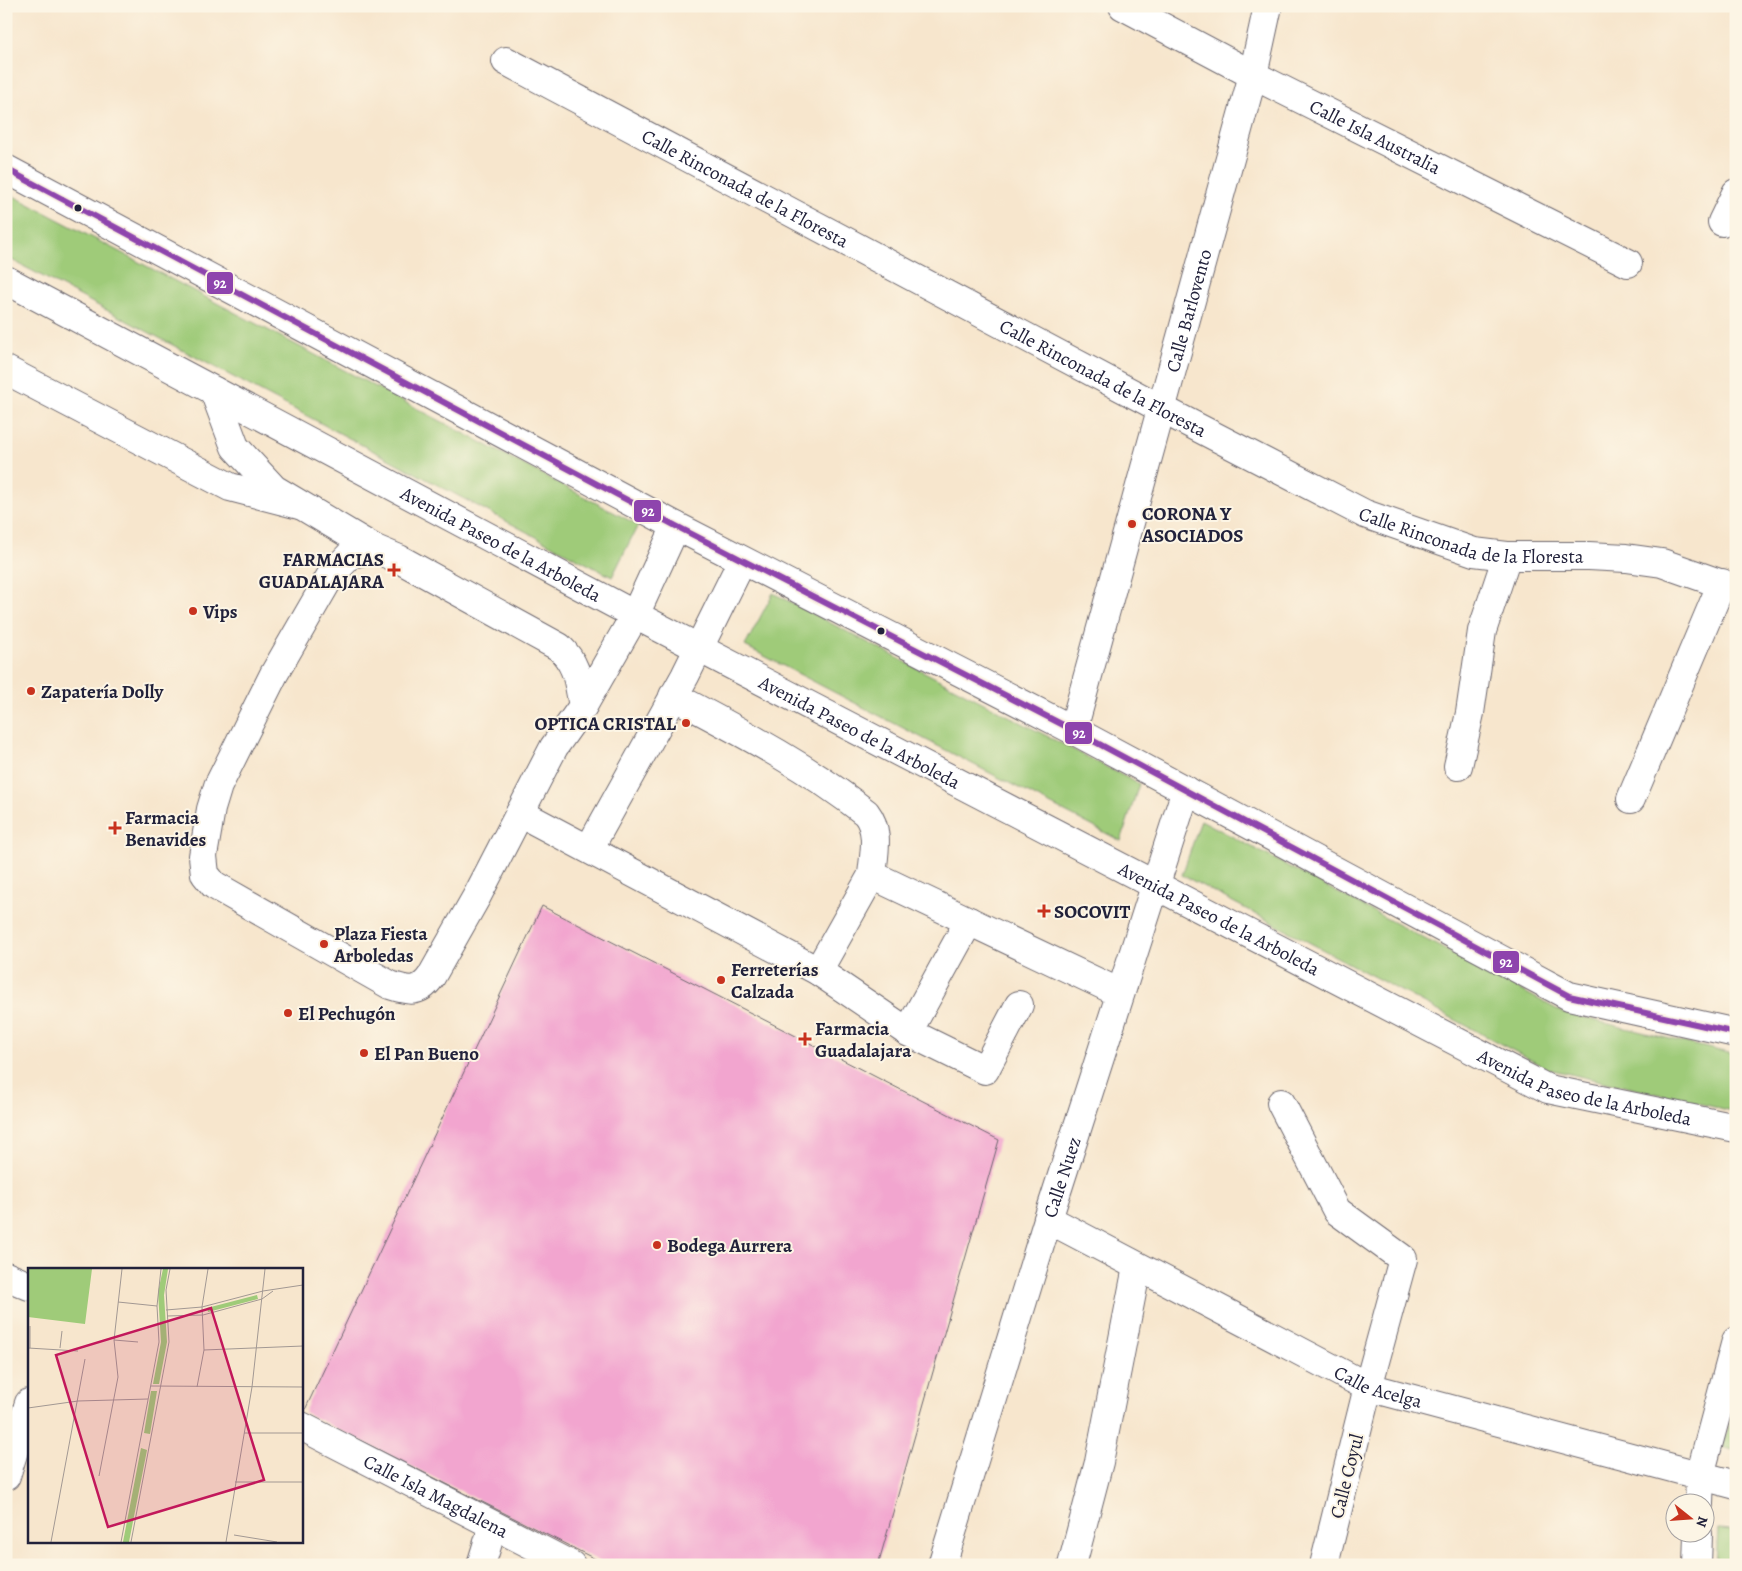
<svg xmlns="http://www.w3.org/2000/svg" width="1742" height="1571" font-family="Alegreya,serif">
<rect width="100%" height="100%" fill="#fcf5e5"/>
<filter id="ink" filterUnits="userSpaceOnUse"><feTurbulence type="fractalNoise" baseFrequency=".02" numOctaves="2"/><feDisplacementMap in="SourceGraphic" scale="10" xChannelSelector="R" yChannelSelector="G"/><feConvolveMatrix kernelMatrix="1 2 1 2 8 2 1 2 1" color-interpolation-filters="sRGB"/></filter>
<filter id="wash" filterUnits="userSpaceOnUse"><feTurbulence type="fractalNoise" baseFrequency=".0096" numOctaves="4" result="noise"/><feDisplacementMap in="SourceGraphic" scale="20" xChannelSelector="R" yChannelSelector="G"/><feGaussianBlur stdDeviation="1.12" result="paint"/><feColorMatrix in="noise" values="0 0 0 0 0 0 0 0 0 0 0 0 0 0 0 0 0 1.4 0 .05"/><feComposite in="paint" operator="in"/></filter>
<g filter="url(#wash)">
<rect width="100%" height="100%" fill="#f7e6cd"/>
<!-- green -->
<path fill="#9fcb79" stroke="#60765a" d="M6,192L638,525L612,577L6,257Z
M773,593L1139,784L1121,841L745,646Z
M1201,820L1564,1013L1736,1055V1112L1548,1069L1182,875Z
M1736,1396V1451L1722,1447Z
M1718,1529L1736,1530V1565H1716Z"/>
<g id="blocks">
<!-- building -->
<path fill="#f2a5cf" d="M542,906L999,1140L878,1565H607L304,1412Z"/>
</g>
</g>
<g filter="url(#ink)">
<use href="#blocks" fill-opacity="0" stroke="#6d676e" stroke-width="1"/>
<g fill="none" stroke-linecap="round" stroke-linejoin="round">
<defs>
<g id="minor">
<path id="s1" d="M1123,6L1253,75L1628,263"/>
<path id="s2" d="M506,61L1162,409L1365,514L1474,552L1507,556H1589L1626,558L1662,563L1736,589"/>
<path d="M6,169L676,526L1073,730L1569,996L1736,1033"/>
<path d="M1722,222L1736,193"/>
<path id="s3" d="M6,280L635,615L1548,1089L1736,1128"/>
<path d="M6,370L230,487L299,505"/>
<path d="M214,391L235,447L274,489L373,548"/>
<path d="M373,548L399,559L559,647C578,665 578,682 583,706L554,747L477,896L431,977C419,994 408,991 390,985L214,885L205,874L203,856L211,809L218,786L274,674L331,575L350,555Z"/>
<path d="M673,696C739,731 807,766 866,813C880,831 874,853 872,875L1120,993"/>
<path d="M583,706L635,615L676,526"/>
<path id="s4" d="M1073,730L1253,75L1268,6"/>
<path d="M1458,766L1470,713L1482,631L1507,556"/>
<path d="M1631,799L1722,583"/>
<path d="M520,813L818,971L908,1032L985,1070L1019,1005"/>
<path d="M589,849L685,676L742,561"/>
<path d="M818,971L872,875"/>
<path d="M908,1032L969,921"/>
<path d="M1281,1103L1337,1211L1403,1259L1368,1387L1324,1565"/>
<path id="s5" d="M1048,1219L1368,1387L1736,1485"/>
<path d="M6,1276L29,1286"/>
<path id="s6" d="M301,1426L571,1565"/>
<path d="M6,1476L29,1403"/>
<path d="M1699,1504L1700,1475L1736,1341"/>
<path d="M481,1565L493,1526"/>
<path id="s7" d="M942,1565L1048,1219L1186,790"/>
<path d="M1072,1565L1099,1462L1137,1267"/>
<path d="M1697,1565L1698,1534"/>
</g>
</defs>
<!-- minor casing -->
<use href="#minor" stroke="#6d676e" stroke-width="30"/>
<!-- minor -->
<use href="#minor" stroke="#fff" stroke-width="28"/>
<defs>
<path id="bus-1" d="M6,169L676,526L1073,730L1569,996L1736,1033"/>
</defs>
<!-- bus-1 casing -->
<use href="#bus-1" stroke="#fcf5e5" stroke-width="10"/>
<!-- bus-1 -->
<use href="#bus-1" stroke="#8e44ad" stroke-width="6"/>
</g>
</g>
<!-- markers -->
<g fill="#22223b" stroke="#fcf5e5" stroke-width="2">
<circle cx="78" cy="208" r="4.5"/>
<circle cx="881" cy="631" r="4.5"/>
</g>
<g fill="#c8321e" stroke="#fcf5e5" stroke-width="2">
<circle cx="1132" cy="524" r="5"/>
<path d="M391.5 562.5h5v5h5v5h-5v5h-5v-5h-5v-5h5z"/>
<circle cx="193" cy="611" r="5"/>
<circle cx="31" cy="691" r="5"/>
<circle cx="686" cy="723" r="5"/>
<path d="M112.5 820.5h5v5h5v5h-5v5h-5v-5h-5v-5h5z"/>
<path d="M1041.5 903.5h5v5h5v5h-5v5h-5v-5h-5v-5h5z"/>
<circle cx="324" cy="944" r="5"/>
<circle cx="721" cy="980" r="5"/>
<circle cx="288" cy="1013" r="5"/>
<path d="M802.5 1031.5h5v5h5v5h-5v5h-5v-5h-5v-5h5z"/>
<circle cx="364" cy="1053" r="5"/>
<circle cx="657" cy="1245" r="5"/>
</g>
<g text-anchor="middle" stroke-width="4" stroke-linejoin="round" paint-order="stroke">
<!-- street labels -->
<g font-size="19" fill="#22223b" stroke="#fcf5e5">
<text dy="7" stroke="none"><textPath href="#s1" startOffset="284">Calle Isla Australia</textPath></text>
<text dy="7" stroke="none"><textPath href="#s2" startOffset="271">Calle Rinconada de la Floresta</textPath></text>
<text dy="7" stroke="none"><textPath href="#s4" startOffset="435">Calle Barlovento</textPath></text>
<text dy="7" stroke="none"><textPath href="#s2" startOffset="676">Calle Rinconada de la Floresta</textPath></text>
<text dy="7" stroke="none"><textPath href="#s2" startOffset="1081">Calle Rinconada de la Floresta</textPath></text>
<text dy="7" stroke="none"><textPath href="#s3" startOffset="561">Avenida Paseo de la Arboleda</textPath></text>
<text dy="7" stroke="none"><textPath href="#s3" startOffset="966">Avenida Paseo de la Arboleda</textPath></text>
<text dy="7" stroke="none"><textPath href="#s3" startOffset="1371">Avenida Paseo de la Arboleda</textPath></text>
<text dy="7" stroke="none"><textPath href="#s3" startOffset="1776">Avenida Paseo de la Arboleda</textPath></text>
<text dy="7" stroke="none"><textPath href="#s7" startOffset="406">Calle Nuez</textPath></text>
<text dy="7" stroke="none"><textPath href="#s5" startOffset="371">Calle Acelga</textPath></text>
<text transform="translate(1346 1476) rotate(-76)" y="7">Calle Coyul</text>
<text dy="7" stroke="none"><textPath href="#s6" startOffset="152">Calle Isla Magdalena</textPath></text>
</g>
<!-- poi labels -->
<g font-size="19" font-weight="bold" fill="#22223b" stroke="#fcf5e5" text-anchor="start">
<text x="1142" y="520">CORONA Y<tspan x="1142" dy="22">ASOCIADOS</tspan></text>
<text x="384" y="566" text-anchor="end">FARMACIAS<tspan x="384" dy="22">GUADALAJARA</tspan></text>
<text x="203" y="618">Vips</text>
<text x="41" y="698">Zapatería Dolly</text>
<text x="676" y="730" text-anchor="end">OPTICA CRISTAL</text>
<text x="125" y="824">Farmacia<tspan x="125" dy="22">Benavides</tspan></text>
<text x="1054" y="918">SOCOVIT</text>
<text x="334" y="940">Plaza Fiesta<tspan x="334" dy="22">Arboledas</tspan></text>
<text x="731" y="976">Ferreterías<tspan x="731" dy="22">Calzada</tspan></text>
<text x="298" y="1020">El Pechugón</text>
<text x="815" y="1035">Farmacia<tspan x="815" dy="22">Guadalajara</tspan></text>
<text x="374" y="1060">El Pan Bueno</text>
<text x="667" y="1252">Bodega Aurrera</text>
</g>
</g>
<!-- overview -->
<g transform="translate(28 1268)">
<rect width="275" height="275" fill="#f7e6cd"/>
<path d="M0,1H64L57,56L0,49ZM135,1H140L136,27L139,74L131,116H125L133,74L130,24ZM229,27L230,31L180,44L179,40ZM123,123H129L122,166L116,165ZM113,180L119,182L101,274H95Z" fill="#9fcb79"/>
<path fill="none" stroke="#a29893" stroke-width="1" d="M90,34L129,38M138,42L174,39L235,23L275,17M139,48L175,47L234,31L245,23M86,72L110,74M0,80L50,83M2,80V58M32,80L34,63M176,82L275,78M123,118L275,119M169,119L176,82L174,39L180,1M0,140L50,133L120,131M216,165H275M71,208L90,109L86,72L94,1M207,214H275M206,267L249,274M23,274L57,91M93,274L131,74L129,38L133,1M103,274L141,74L138,22L142,1M198,274L224,119L237,1"/>
<path fill="#c2185b" fill-opacity="0.15" stroke="#c2185b" stroke-width="2.5" d="M183,40L236,212L80,259L28,87Z"/>
<rect width="275" height="275" fill="none" stroke="#22223b" stroke-width="2.5"/>
</g>
<g stroke="#fcf5e5" stroke-width="2">
<rect x="206" y="271" width="28" height="24" rx="5" fill="#8e44ad"/>
<rect x="633" y="499" width="29" height="24" rx="5" fill="#8e44ad"/>
<rect x="1064" y="721" width="29" height="24" rx="5" fill="#8e44ad"/>
<rect x="1492" y="950" width="28" height="24" rx="5" fill="#8e44ad"/>
</g>
<g font-size="14" text-anchor="middle" font-weight="bold" fill="#fff">
<text x="220" y="288">92</text>
<text x="648" y="516">92</text>
<text x="1079" y="738">92</text>
<text x="1506" y="967">92</text>
</g>
<!-- margin -->
<rect width="1742" height="1571" fill="none" stroke="#fcf5e5" stroke-width="25"/>
<!-- north arrow -->
<g transform="translate(1690 1518) rotate(107)"><circle r="24" fill="#fcf5e5" stroke="#a5a1a1"/>
<path d="M0-4L9 19L0 12L-9 19Z" fill="#c8321e"/>
<text y="-8" font-size="14" font-weight="bold" text-anchor="middle" fill="#22223b">N</text>
</g>
</svg>
